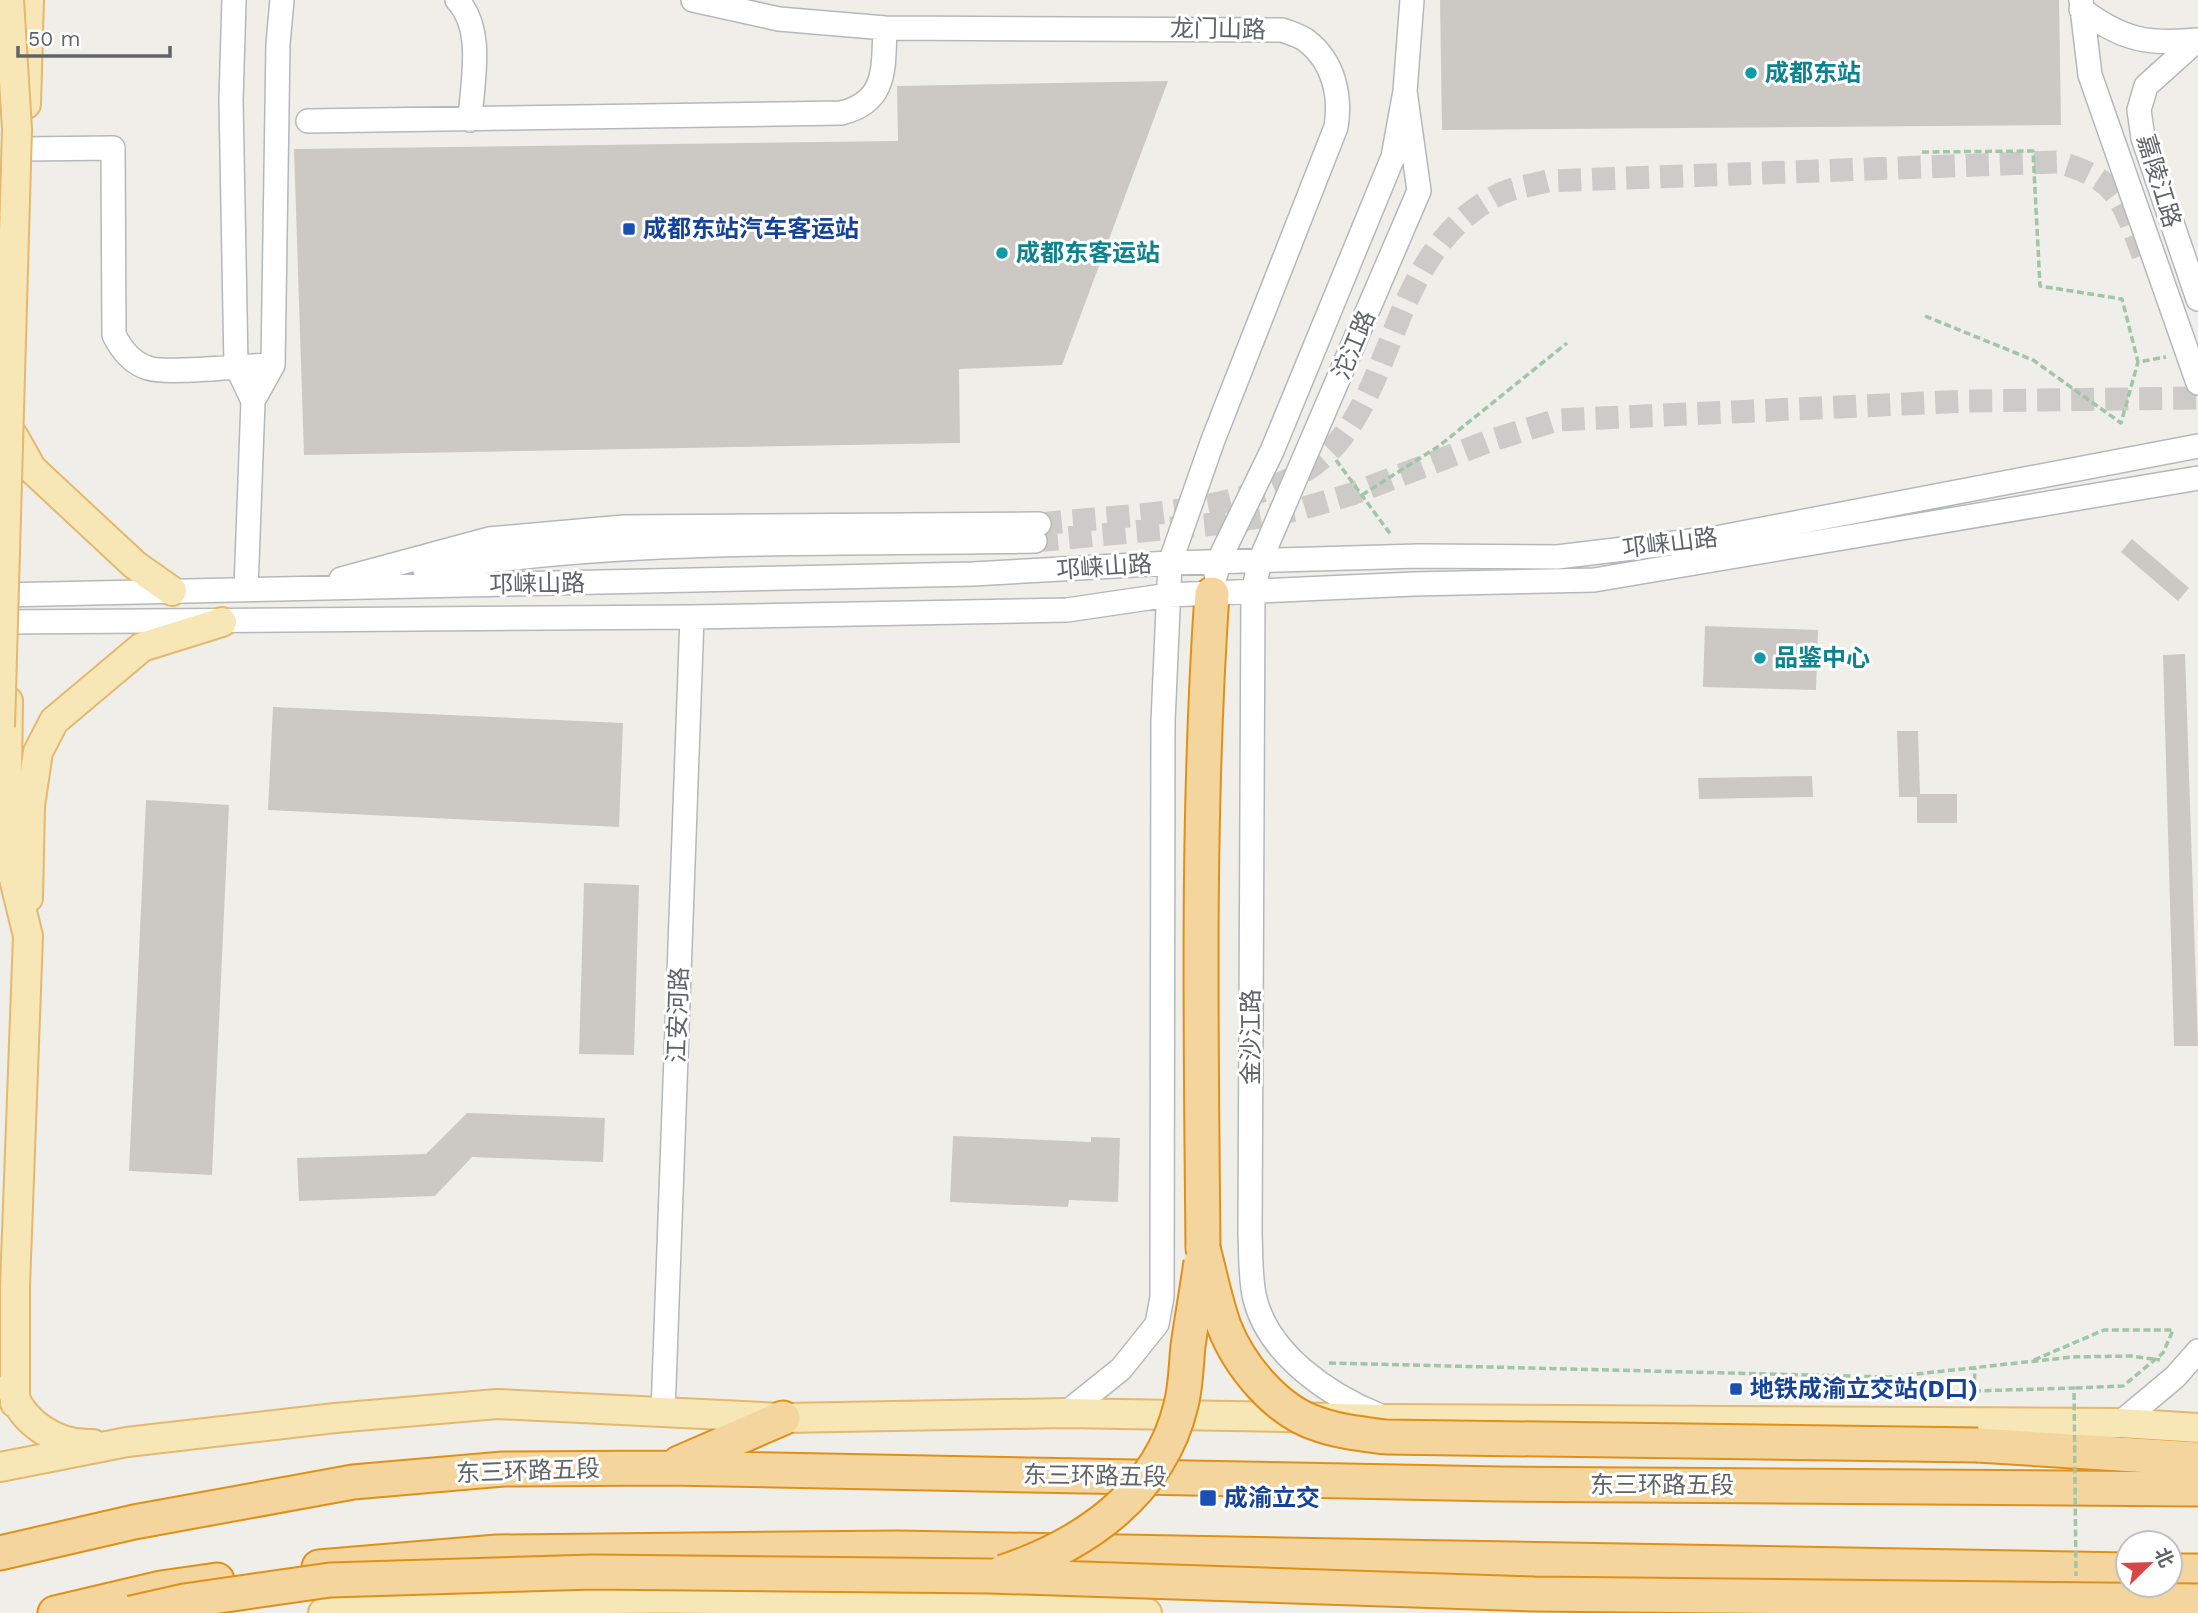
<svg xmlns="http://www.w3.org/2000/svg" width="2198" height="1613" font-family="'Work Sans','Noto Sans SC',sans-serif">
<rect width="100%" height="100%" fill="#f0eee9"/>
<!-- building -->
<path fill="#ccc9c5" d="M1440,0H2059L2061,125L1442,130Z
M1168,81L1062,365L959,369L960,443L304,455L294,149L898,141L897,86Z
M2132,539L2189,588L2178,601L2121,552Z
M1705,626L1818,630L1816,690L1703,687Z
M2185,654L2198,1046H2174L2163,655Z
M273,707L623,723L619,827L268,810Z
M1897,731H1918L1920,794H1957V823H1917V797H1899Z
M1812,776L1813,797L1699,799L1698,778Z
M146,800L229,805L212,1175L129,1171Z
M584,883L639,885L634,1055L579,1054Z
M467,1113L605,1118L603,1162L472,1157L435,1196L299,1201L297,1158L426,1154Z
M953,1136L1091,1142V1137L1120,1138L1118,1202L1069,1200L1068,1207L950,1202Z"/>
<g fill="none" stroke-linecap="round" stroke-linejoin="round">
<!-- minor-tunnel -->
<path stroke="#cccbc8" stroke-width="23" stroke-dasharray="23 11" stroke-linecap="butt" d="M1039,524C1122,515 1231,515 1303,472C1402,413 1379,252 1502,193C1515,187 1533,185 1548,181L2057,162C2119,179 2121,199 2143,255
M1035,541L1226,523L1297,510L1352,494L1489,441L1557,420L1969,401L2198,398"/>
<defs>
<path id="minor" d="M234,0L231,100L236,365L253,401
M457,0C485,30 472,82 470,120
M693,0L779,19L885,28L1282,30C1290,33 1301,36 1307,41C1334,62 1341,96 1336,127L1213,440L1170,563L1163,722L1162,1297L1157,1324L1121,1369L1066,1413
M2081,0L2090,75L2198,383
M2081,9C2122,40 2148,45 2198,40
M2196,41L2146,86L2139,110L2143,138L2198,299
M308,121L841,113C888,102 883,67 885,28
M24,149L113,148L114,335C121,349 132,363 148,368C168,375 246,365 273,365
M425,570C626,537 832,545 1035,541
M1216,574L1218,562L1272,451L1393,157L1405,91L1412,0
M341,579L489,539L624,527L1039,524
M246,589L253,401L273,365L278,44L282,0
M0,595L973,574L1170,563L1419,556L1557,557L1716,538L2198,446
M0,622L692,617L1067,610L1169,595L1414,584L1594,580L2198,478
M663,1413L692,617
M1378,1415C1329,1395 1269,1355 1255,1299C1250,1279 1251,1255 1250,1234L1253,592L1260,561L1419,191L1405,91
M2120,1423L2175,1377L2198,1351"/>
<path id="major" d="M26,104L29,0
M14,437L32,469L135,565L172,591
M8,701L6,846L28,936L15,1286V1403
M28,898L30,806L38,752L54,721L142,647L222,622
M11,1386C19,1421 56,1446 93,1444
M0,1467L127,1442L335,1418L497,1404L783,1418L1066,1413L1386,1419L2120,1423L2198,1428
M323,1613C597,1587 873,1602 1147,1613"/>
<path id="highway" d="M1203,1248C1201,1030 1197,812 1212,594
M1978,1445L2198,1459
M679,1463L783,1418
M0,1553L134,1522L353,1482L503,1469L669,1468L1500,1484L2198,1489
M319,1567L497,1552L898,1548L2128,1570
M2170,1571H2198
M55,1613L161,1588L217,1580"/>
</defs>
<!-- minor casing -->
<use href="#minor" stroke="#b5b8bb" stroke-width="26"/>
<!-- major casing -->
<use href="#major" stroke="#e4b86e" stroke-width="32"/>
<!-- highway casing -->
<use href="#highway" stroke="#e09018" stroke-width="37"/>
<!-- path -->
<path stroke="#a1c5a8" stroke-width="3.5" stroke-dasharray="7 3.5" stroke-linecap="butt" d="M1922,152L2033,151L2040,286L2122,299L2138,362L2166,357
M1925,316L2033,360L2121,423L2138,362
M1336,460L1391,535
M1362,495L1439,446L1567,343
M2034,1360L2104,1330H2173L2163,1353L2123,1386L2074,1388
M1329,1363L1889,1377L2072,1357L2131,1356L2160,1360
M1974,1391L1975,1368"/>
<!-- minor -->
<use href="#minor" stroke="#fff" stroke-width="23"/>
<!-- major -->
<use href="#major" stroke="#f7e7b6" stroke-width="28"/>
<!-- highway -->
<use href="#highway" stroke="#f3d59d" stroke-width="33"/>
<defs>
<path id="major-bridge" d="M0,727L17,129L9,0"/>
<path id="highway-bridge" d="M1203,1248C1210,1274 1215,1301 1224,1326C1239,1365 1276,1411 1318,1424C1340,1432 1363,1434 1386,1437L1978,1445
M1003,1572C1084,1545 1160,1493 1181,1405C1186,1386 1186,1365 1188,1346C1192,1318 1197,1290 1201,1262
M131,1613L184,1601L330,1580L593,1572L990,1576L1534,1594L2198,1601"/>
</defs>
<!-- major-bridge casing -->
<use href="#major-bridge" stroke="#e4b86e" stroke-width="32" stroke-linecap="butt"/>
<!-- highway-bridge casing -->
<use href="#highway-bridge" stroke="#e09018" stroke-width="37" stroke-linecap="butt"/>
<!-- path-bridge -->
<path stroke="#a1c5a8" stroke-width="3.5" stroke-dasharray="7 3.5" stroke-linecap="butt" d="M1974,1391L2074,1388L2076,1576"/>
<!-- major-bridge -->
<use href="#major-bridge" stroke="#f7e7b6" stroke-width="28"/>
<!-- highway-bridge -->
<use href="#highway-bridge" stroke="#f3d59d" stroke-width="33"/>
</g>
<!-- markers -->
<g fill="#0f9aa8" stroke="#fff" stroke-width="2.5">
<circle cx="1751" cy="73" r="7"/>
<circle cx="1002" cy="253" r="7"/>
<circle cx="1760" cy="658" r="7"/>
</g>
<g fill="#1a4fb4" stroke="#fff" stroke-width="2.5">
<rect x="622" y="222" width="14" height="14" rx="3.5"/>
<rect x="1729" y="1382" width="14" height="14" rx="3.5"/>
<rect x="1199" y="1489" width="18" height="18" rx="3.5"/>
</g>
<g text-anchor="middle" stroke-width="6" stroke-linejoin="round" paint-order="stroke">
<!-- street labels -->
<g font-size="24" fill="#606367" stroke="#fff">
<text transform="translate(1218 29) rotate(1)" y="8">龙门山路</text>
<text transform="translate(2159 181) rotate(73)" y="8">嘉陵江路</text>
<text transform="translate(1354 345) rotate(-67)" y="8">沱江路</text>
<text transform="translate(1670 543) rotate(-7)" y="8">邛崃山路</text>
<text transform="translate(1104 567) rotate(-4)" y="8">邛崃山路</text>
<text transform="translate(537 584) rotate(-1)" y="8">邛崃山路</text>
<text transform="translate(678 1015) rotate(-88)" y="8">江安河路</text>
<text transform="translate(1251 1037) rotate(-90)" y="8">金沙江路</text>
<text transform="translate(528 1471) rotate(-2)" y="8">东三环路五段</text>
<text transform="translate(1095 1476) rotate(1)" y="8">东三环路五段</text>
<text x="1662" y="1493">东三环路五段</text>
</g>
<!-- culture labels -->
<g font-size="24" font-weight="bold" fill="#0d838f" stroke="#fff" text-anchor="start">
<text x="1765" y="81">成都东站</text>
<text x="1016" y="261">成都东客运站</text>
<text x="1774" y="666">品鉴中心</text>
</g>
<!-- transit labels -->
<g font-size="24" font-weight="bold" fill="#164399" stroke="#fff" text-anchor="start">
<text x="643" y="237">成都东站汽车客运站</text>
<text x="1750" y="1397">地铁成渝立交站(D口)</text>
<text x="1224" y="1506">成渝立交</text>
</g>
</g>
<!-- north arrow -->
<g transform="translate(2149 1564) rotate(67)"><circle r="33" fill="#ffffff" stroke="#bfc1c2" stroke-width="2"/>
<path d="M0-5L12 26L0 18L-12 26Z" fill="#d84648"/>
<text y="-10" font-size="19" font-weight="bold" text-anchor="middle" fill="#606367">北</text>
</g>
<!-- scale -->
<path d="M18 46v10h152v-10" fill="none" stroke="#606367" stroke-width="3.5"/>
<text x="28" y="46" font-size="21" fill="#606367" stroke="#ffffff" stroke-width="5" paint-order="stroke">50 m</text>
</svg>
